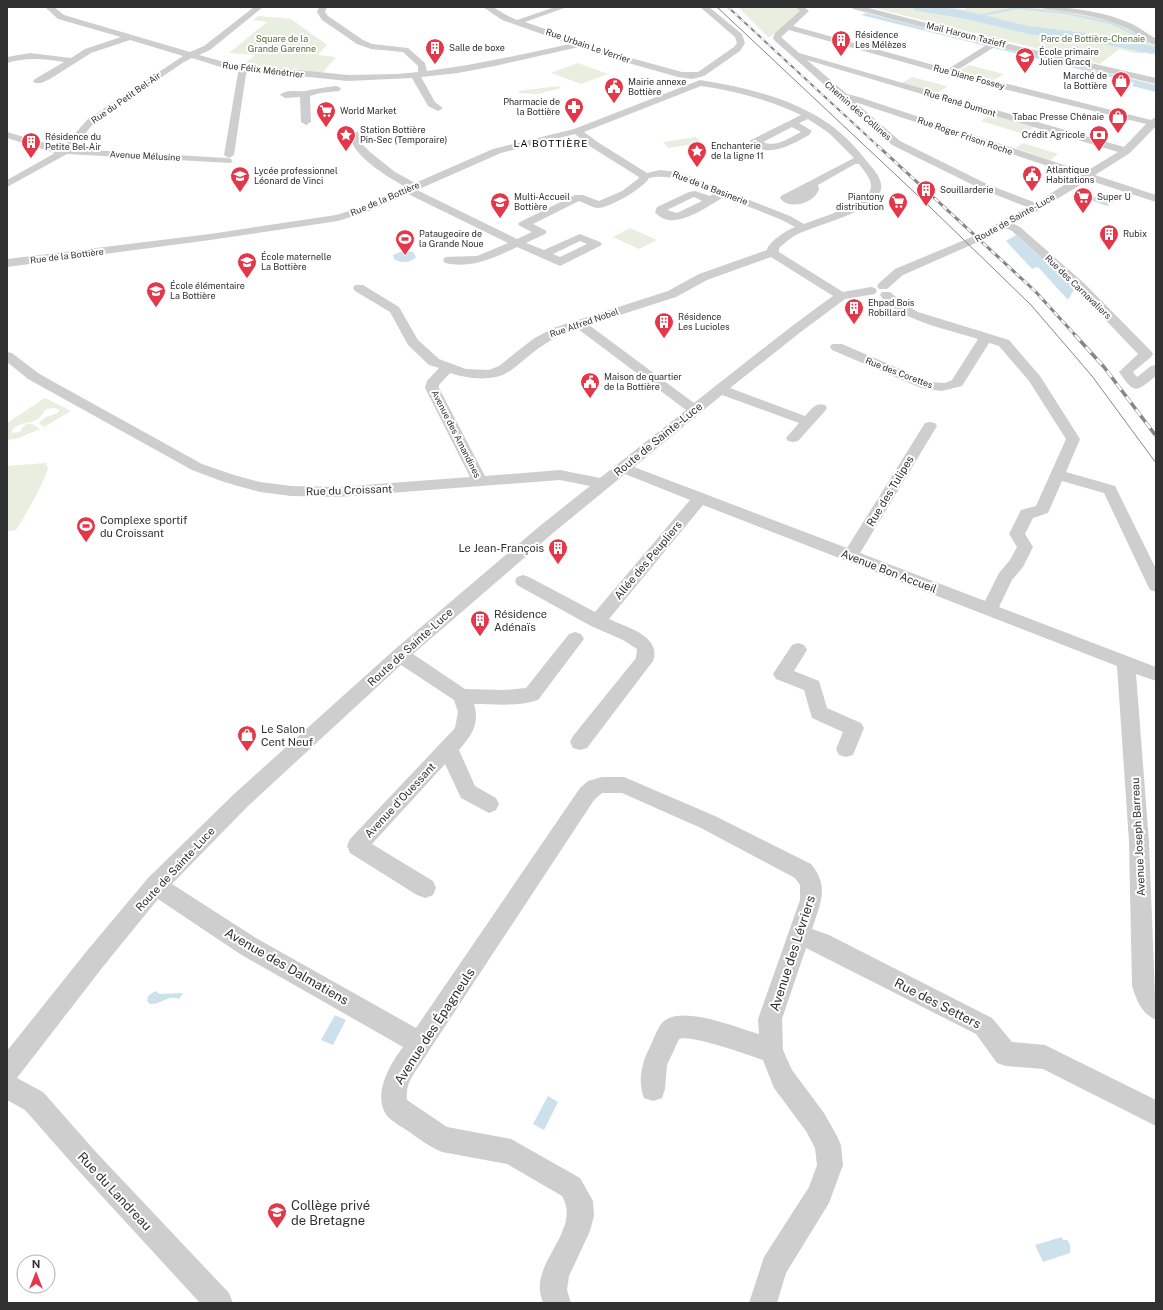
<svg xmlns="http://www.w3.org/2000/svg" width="1163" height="1310" font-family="'Public Sans',sans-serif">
<rect width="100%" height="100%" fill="#fff"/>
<!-- green -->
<path fill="#e8eee0" d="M738,7H793L801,11L769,38Z
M870,7H953L963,10L969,7C1019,7 1077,6 1124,25C1135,30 1146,38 1156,44V47C1142,57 1135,53 1119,49L1100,64Z
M259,16L291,19L327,45L318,55L336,57L322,73L243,65L255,55L229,53L267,22L253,20Z
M578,63L608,74L581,84L551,73Z
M969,65L1004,74L994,80L958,71Z
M912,77L946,86L947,87L937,93L902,83Z
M559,86L561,88L538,94L519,93L518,91Z
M991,114L1034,127L1024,134L981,121Z
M696,137L702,143L668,148L663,142Z
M1023,143L1058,154L1050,160L1015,148Z
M630,228L657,240L639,249L613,237Z
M45,398L71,411L44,427L39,423C44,416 50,416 58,413L59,410L55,408C43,407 45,413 38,419C30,425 15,421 11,433L20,432C22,430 22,428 24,426C29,420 36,426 40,429L19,438L7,440V423Z
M46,463L48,469C40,491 28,510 16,530L7,531V466Z"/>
<!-- water -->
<path fill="#cde1ed" d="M866,13L1156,85V92L1132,86L1134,83L861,15Z
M1101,193L1118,199L1107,206L1090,200Z
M1016,235L1075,288L1068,300L1038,267L1032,269L1006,241Z
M402,251L413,252L416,257C411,263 402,263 395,260L393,257V255Z
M155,991L160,994L183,993L179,999C168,994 161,1005 150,1004L147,1001L148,996Z
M335,1015L346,1020L333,1045L321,1040Z
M548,1096L558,1102L544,1130L533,1124Z
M1062,1237L1063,1240H1067L1070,1244V1253L1043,1262L1035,1245Z"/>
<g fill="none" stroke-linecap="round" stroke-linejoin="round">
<!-- stream -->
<path stroke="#cde1ed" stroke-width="2" d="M973,17L1016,8L1066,13L1111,23L1148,41L1133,46"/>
<!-- river -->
<path fill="#cde1ed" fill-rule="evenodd" d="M913,7H941L966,11L1028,26L1094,34L1156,47V53L1152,54L1094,42L1028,34L966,19L919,11L915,10Z"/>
<!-- minor -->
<path fill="#cecece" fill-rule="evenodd" d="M45,7H54L64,15L190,52L204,46L254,7H263L210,50L199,55L228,63L348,75L397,74L418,72V66L403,52L371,49L357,44L322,20L317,12L319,7H327L325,12L328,16L363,40L372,44L408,48L425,63L427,71C476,65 523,54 570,44L502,20L483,7H493L508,16L517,20L555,7H567L525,22L620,55L682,72H698L734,47L737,43L735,37L700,7H709L742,34L745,43L740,51L704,76L692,79L678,77L614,59L579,47L495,66L458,73L421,77L435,102L443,108L438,111L428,106L412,78L348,81L250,71L246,74L234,155L229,158L224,155L238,73L240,70L227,69L192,58L184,62L94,123L72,149L227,158L231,159L232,161L231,163L67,154L7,187V180L55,153L7,138V132L62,148L88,119L183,56L130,40L91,53L50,79L41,83H35L33,81L35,79L64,62C42,59 29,57 7,63V57L30,53L71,58L85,49L121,37L58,19Z
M795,7H804L809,11L793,26L948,69L988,44L853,9L852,7H865L996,41L1156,78V84L996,46L956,71L1151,120L1156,117V126L1130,153L1095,175L1156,195V202L1088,180L1041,209L1014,224L1020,227L1084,283L1151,351L1153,354L1151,357L1133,372L1137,377L1151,366L1156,365V376C1136,392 1135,395 1119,372L1138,354L1076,289L1012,231L1006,228L987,238L903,275L887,289H879L877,286L879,283L895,269L979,234L1027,207L981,189L892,145L774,40L773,38L775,33L800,11ZM789,30L967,80L1146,124L1124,147L799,53L781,37ZM807,60L1118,152L1085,172L859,97L847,94ZM855,102L1078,176L1036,203L989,185L900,141Z
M1041,7C1072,7 1103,11 1132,24C1140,28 1148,34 1156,39V45C1144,42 1135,31 1124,27C1099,16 1072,12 1045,9Z
M700,80C744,87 792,98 829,124C845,135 858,150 870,165C879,176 887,186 876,199C864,213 817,225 798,234C791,237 785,243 779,248V252L843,292L871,287L875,288L877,291L875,294L845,299L802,331L730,388L805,416C812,409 815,402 825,405L827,408L825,411L798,441L793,442L788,441L786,438L799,423L722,395L634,467L847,548L925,423L930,422L935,423L937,426L860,553L985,601L999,573L1010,560L1017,547L1009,534L1021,510L1036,506L1066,439L1029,381L999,346L989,343L962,386L942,391L921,388L832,350L830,347L832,344H842L930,382L945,383L952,380L978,339C950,330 897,320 880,295L882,292H890L904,304L918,312L1009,340L1040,376L1080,439L1066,472L1115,486L1156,569V592L1150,590L1148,586L1104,493L1062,481L1048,513L1033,518L1025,534L1033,547L1023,567L1012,580L999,607L1156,667V681L1136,674L1149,842L1156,1020C1141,1013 1137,1001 1132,986L1129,842L1117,666L703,505L609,619C626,627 662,636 653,661L587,748L580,750L573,748L570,742L573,736L636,658L637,649L623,640L591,626L517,585L515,581L517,577L523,575L529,577L595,612L690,500L625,474L553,533L413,654L465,689L505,690L526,688L569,634L575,632L581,634L584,639L538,700C518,707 494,704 474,704C480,724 472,735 459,750L475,786L496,798L499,804L496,810L489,813L461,798L445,764L372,844L433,881L436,888L433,895L425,898L417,895L350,853L347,846L350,839L455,728L458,712L454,700L401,665L248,806L172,884L256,938L416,1028L580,788L588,781L602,777H624L715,816L811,864C830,886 820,905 812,929L829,935L992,1018L1012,1042L1045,1045L1156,1100V1126L1043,1069L1006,1066L997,1063L976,1034L806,948L782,1019L783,1050L792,1070L824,1113L837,1136L841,1145L843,1165L829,1203L786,1273L777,1303H749L764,1257L809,1187L817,1165L815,1148L806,1131L774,1088L763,1060C748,1055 691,1034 679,1039L667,1065L665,1089L662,1098L653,1101L644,1098C638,1083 641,1065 648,1051C653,1042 656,1030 662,1023C679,1003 737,1028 759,1034L758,1019L800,900V885L795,878L701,828L622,793H602L594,800L413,1075C408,1083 406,1090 407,1100L447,1127L511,1139L580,1178L593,1201L594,1216L590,1231L569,1276L567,1290L571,1303H543C542,1299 540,1295 540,1291C536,1259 581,1228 562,1196L507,1164L442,1152C430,1147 419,1139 408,1131C402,1127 393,1122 388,1117C371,1096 390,1064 403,1047L240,954L158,899L102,968L17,1078L43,1092L95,1151L229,1293L233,1303H200L77,1169L25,1110L7,1100V1051L86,952L148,878L234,794L394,650L541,525L590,486L560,480L338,497L291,496L260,492L224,482L192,470L28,379L7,362V352L12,353L38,373L52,381L202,464L234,475L260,482L291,486L338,487L470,477L425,388L427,381L439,368L429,365L408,345L390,312L355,291L353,288L355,285H363L399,307L418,340L439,359L466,369L489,370L499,366L533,339L553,328L668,291L699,274L767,250C768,242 787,230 795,227L782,220L724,197C707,206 672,234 655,212L657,207L689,192L695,191L710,196L714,193C692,184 674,173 649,178C644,188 608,209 597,208C591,207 585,203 579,201L533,224L545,230L547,232L545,234L526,243L544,250L580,234L600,242L602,244L600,246L560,266L517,247C494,258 471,269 445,263L443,260L445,257L477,256L508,243L408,194L367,212L338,221L210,240L7,267V259L210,234L336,215L359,208L406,187C389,178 350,155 350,134L352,132H358L361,143L370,152L395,172L415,183L493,149L574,129ZM701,86C735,91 770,100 801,115L751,140L750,142C766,160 793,144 809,135L812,131L799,123L808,119L829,133L854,158L781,196L780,198C789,211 815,203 819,189L818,185L855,164H859C864,171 872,179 871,188C868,204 819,218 804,224L790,216L679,172L660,170L647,173L599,143L584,132ZM792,127L801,132C789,138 776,148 763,142ZM575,134L591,147L639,177L638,179L622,191L599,201L583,195H575L520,222L518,224L520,226L532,232L517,239L417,190L501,153ZM694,197L702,201L677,213L667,210ZM580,241L587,244L560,257L553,254ZM771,257L833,296C785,330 739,368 694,403L589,325L676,297L707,280ZM578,329L686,410L600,478L560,470L485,476L439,388V385L450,373C468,379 494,382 510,371C521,363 531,353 542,346C553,338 565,333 578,329Z
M336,86L339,87L341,89L339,91L320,93L310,96L311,122L306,125L301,122L300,97L285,98L280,95C286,89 297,92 305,91C315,89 325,87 336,86Z
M798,643L804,645L807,650L794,671L819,681L827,708L861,723L864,728L853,755L846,757L839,755L836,749L843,732L812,718L804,690L776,679L773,674L792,645Z"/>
<!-- tram -->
<path stroke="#868686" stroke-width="1" d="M717,7L930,207L1031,305L1092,376L1156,463"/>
<defs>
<path id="rail-far2" d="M728,7L879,147"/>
<path id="rail-far1" d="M878,146L1035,291L1076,336"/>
<path id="rail" d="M1075,335L1104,367L1156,436"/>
</defs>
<!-- rail-far2 casing -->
<use href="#rail-far2" stroke="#868686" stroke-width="2"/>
<!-- rail-far1 casing -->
<use href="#rail-far1" stroke="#868686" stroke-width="3"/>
<!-- rail casing -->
<use href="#rail" stroke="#868686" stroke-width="3.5"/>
<!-- rail-far2 -->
<use href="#rail-far2" stroke="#fff" stroke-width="1.5" stroke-dasharray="4.5" stroke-linecap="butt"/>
<!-- rail-far1 -->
<use href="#rail-far1" stroke="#fff" stroke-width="2" stroke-dasharray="5.5" stroke-linecap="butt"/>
<!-- rail -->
<use href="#rail" stroke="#fff" stroke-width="2.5" stroke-dasharray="8" stroke-linecap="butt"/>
</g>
<!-- icons -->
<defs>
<symbol id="building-pin" viewBox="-11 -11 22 30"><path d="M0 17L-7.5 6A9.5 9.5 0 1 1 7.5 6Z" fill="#e33849" stroke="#fff"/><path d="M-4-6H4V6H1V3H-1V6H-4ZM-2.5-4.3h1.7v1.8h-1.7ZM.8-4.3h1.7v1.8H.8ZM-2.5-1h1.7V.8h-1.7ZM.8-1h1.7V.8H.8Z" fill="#fff"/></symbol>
<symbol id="school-pin" viewBox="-11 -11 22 30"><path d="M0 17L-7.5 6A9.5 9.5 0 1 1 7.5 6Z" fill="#e33849" stroke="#fff"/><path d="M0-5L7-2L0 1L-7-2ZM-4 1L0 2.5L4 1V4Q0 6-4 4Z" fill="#fff"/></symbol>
<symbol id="shop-pin" viewBox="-11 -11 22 30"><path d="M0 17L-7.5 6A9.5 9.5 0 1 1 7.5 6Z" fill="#e33849" stroke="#fff"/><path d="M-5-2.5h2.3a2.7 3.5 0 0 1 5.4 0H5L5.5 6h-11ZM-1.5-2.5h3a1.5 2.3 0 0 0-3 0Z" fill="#fff"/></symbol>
<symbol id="civic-pin" viewBox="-11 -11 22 30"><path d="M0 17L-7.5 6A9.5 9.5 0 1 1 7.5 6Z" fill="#e33849" stroke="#fff"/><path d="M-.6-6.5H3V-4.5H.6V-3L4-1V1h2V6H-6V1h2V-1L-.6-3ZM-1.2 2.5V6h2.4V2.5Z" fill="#fff"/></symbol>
<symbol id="pharmacy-pin" viewBox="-11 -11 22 30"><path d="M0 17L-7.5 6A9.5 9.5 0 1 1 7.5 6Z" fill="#e33849" stroke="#fff"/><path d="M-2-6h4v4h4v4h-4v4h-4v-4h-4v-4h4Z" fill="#fff"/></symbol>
<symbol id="supermarket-pin" viewBox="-11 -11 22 30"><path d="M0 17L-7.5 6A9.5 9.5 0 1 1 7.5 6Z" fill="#e33849" stroke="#fff"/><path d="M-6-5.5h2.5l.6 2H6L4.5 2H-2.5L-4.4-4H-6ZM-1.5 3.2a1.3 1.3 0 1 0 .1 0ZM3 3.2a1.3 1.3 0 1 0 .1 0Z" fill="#fff"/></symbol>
<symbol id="sight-pin" viewBox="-11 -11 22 30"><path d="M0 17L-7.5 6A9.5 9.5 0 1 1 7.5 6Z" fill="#e33849" stroke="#fff"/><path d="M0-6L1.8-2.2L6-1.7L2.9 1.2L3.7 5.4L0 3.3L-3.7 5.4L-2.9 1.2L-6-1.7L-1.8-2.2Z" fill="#fff"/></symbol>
<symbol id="bank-pin" viewBox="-11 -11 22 30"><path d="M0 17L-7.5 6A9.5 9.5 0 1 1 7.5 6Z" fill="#e33849" stroke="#fff"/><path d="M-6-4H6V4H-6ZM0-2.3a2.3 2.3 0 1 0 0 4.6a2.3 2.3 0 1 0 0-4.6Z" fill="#fff"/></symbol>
<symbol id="stadium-pin" viewBox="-11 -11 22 30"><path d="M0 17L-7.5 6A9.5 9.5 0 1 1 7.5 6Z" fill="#e33849" stroke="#fff"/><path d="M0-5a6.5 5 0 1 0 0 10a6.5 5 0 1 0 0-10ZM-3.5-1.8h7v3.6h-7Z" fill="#fff"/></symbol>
</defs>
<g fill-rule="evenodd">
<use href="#building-pin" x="830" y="29" width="22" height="30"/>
<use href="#building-pin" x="424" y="37" width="22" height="30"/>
<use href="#school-pin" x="1014" y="46" width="22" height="30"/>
<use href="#shop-pin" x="1110" y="70" width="22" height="30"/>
<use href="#civic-pin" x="603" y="76" width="22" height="30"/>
<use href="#pharmacy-pin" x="563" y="96" width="22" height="30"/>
<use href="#supermarket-pin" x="315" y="100" width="22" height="30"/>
<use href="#shop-pin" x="1107" y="106" width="22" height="30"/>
<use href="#sight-pin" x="335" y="124" width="22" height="30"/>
<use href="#bank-pin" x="1088" y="124" width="22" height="30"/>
<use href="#building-pin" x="20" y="131" width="22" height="30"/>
<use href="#sight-pin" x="686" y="140" width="22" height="30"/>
<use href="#civic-pin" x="1021" y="164" width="22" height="30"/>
<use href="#school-pin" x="229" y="165" width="22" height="30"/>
<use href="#building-pin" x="915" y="179" width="22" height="30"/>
<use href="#supermarket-pin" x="1072" y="186" width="22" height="30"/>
<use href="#school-pin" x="489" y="191" width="22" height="30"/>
<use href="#supermarket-pin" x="887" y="191" width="22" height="30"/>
<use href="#building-pin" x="1098" y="223" width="22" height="30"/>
<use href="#stadium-pin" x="394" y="228" width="22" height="30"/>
<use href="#school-pin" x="236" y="251" width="22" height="30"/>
<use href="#school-pin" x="145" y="280" width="22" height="30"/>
<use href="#building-pin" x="843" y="297" width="22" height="30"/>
<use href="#building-pin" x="653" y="311" width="22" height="30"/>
<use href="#civic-pin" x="579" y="371" width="22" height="30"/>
<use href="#stadium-pin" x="75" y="515" width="22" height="30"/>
<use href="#building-pin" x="547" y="537" width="22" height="30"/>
<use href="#building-pin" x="469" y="609" width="22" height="30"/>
<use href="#shop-pin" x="236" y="724" width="22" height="30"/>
<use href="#school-pin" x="266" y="1201" width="22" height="30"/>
</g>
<g text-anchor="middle" stroke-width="4" stroke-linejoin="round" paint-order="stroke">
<!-- far-poi labels -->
<g font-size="9" fill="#313131" stroke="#fff" text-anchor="start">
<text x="855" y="38">Résidence<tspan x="855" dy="10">Les Mélèzes</tspan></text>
<text x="449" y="51">Salle de boxe</text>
<text x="1039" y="55">École primaire<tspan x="1039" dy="10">Julien Gracq</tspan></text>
<text x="1107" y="79" text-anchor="end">Marché de<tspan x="1107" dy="10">la Bottière</tspan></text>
<text x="628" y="85">Mairie annexe<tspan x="628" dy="10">Bottière</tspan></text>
<text x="560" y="105" text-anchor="end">Pharmacie de<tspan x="560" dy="10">la Bottière</tspan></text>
<text x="340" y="114">World Market</text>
<text x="1104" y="120" text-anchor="end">Tabac Presse Chênaie</text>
<text x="360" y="133">Station Bottière<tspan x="360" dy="10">Pin-Sec (Temporaire)</tspan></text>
<text x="1085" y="138" text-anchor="end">Crédit Agricole</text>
<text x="45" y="140">Résidence du<tspan x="45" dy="10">Petite Bel-Air</tspan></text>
<text x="711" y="149">Enchanterie<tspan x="711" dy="10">de la ligne 11</tspan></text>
<text x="1046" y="173">Atlantique<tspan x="1046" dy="10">Habitations</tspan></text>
<text x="254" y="174">Lycée professionnel<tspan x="254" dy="10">Léonard de Vinci</tspan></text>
<text x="940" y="193">Souillarderie</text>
<text x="514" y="200">Multi-Accueil<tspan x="514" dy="10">Bottière</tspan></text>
<text x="884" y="200" text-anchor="end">Piantony<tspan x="884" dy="10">distribution</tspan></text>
<text x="1097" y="200">Super U</text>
<text x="419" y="237">Pataugeoire de<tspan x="419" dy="10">la Grande Noue</tspan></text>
<text x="1123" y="237">Rubix</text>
<text x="261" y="260">École maternelle<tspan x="261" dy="10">La Bottière</tspan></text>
<text x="170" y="289">École élémentaire<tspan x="170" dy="10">La Bottière</tspan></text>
<text x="868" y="306">Ehpad Bois<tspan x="868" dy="10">Robillard</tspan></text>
<text x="678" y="320">Résidence<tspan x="678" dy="10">Les Lucioles</tspan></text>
<text x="604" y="380">Maison de quartier<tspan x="604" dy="10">de la Bottière</tspan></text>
</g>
<!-- far-street labels -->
<g font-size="9" fill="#313131" stroke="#fff">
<text transform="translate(966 35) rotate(14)" y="3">Mail Haroun Tazieff</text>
<text transform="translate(588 46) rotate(19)" y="3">Rue Urbain Le Verrier</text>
<text transform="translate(263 70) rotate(7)" y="3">Rue Félix Ménétrier</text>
<text transform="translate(969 77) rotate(15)" y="3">Rue Diane Fossey</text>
<text transform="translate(126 98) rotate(-35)" y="3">Rue du Petit Bel-Air</text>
<text transform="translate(960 103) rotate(17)" y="3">Rue René Dumont</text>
<text transform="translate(858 111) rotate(41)" y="3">Chemin des Collines</text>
<text transform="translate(965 136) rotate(19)" y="3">Rue Roger Frison Roche</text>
<text transform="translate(145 156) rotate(3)" y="3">Avenue Mélusine</text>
<text transform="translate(710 188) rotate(21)" y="3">Rue de la Basinerie</text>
<text transform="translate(385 199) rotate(-23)" y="3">Rue de la Bottière</text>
<text transform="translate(1015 218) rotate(-29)" y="3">Route de Sainte-Luce</text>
<text transform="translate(67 256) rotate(-7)" y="3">Rue de la Bottière</text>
<text transform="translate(1078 287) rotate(44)" y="3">Rue des Carnavaliers</text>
<text transform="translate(584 323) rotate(-19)" y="3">Rue Alfred Nobel</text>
<text transform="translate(899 373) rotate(21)" y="3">Rue des Corettes</text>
<text transform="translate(456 434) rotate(63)" y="3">Avenue des Amandines</text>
</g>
<!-- far-park labels -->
<g font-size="9" fill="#566d3e" stroke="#fff">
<text x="282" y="42">Square de la<tspan x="282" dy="10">Grande Garenne</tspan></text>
<text x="1093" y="42">Parc de Bottière-Chenaie</text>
</g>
<!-- far-neighbourhood labels -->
<g font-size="10" letter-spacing="1" fill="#000" stroke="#fff">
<text x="551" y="147">LA BOTTIÈRE</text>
</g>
<!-- street labels -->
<g font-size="11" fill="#313131" stroke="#fff">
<text transform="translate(658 439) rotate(-39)" y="4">Route de Sainte-Luce</text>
<text transform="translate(349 490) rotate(-2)" y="4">Rue du Croissant</text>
<text transform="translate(890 491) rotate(-59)" y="4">Rue des Tulipes</text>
<text transform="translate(648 560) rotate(-50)" y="4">Allée des Peupliers</text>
<text transform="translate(889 571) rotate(21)" y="4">Avenue Bon Accueil</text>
<text transform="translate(410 647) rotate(-42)" y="4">Route de Sainte-Luce</text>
<text transform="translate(400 800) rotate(-47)" y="4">Avenue d'Ouessant</text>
<text transform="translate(1138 837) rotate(-93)" y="4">Avenue Joseph Barreau</text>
<text transform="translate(175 869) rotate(-47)" y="4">Route de Sainte-Luce</text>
</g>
<!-- poi labels -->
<g font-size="11" fill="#313131" stroke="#fff" text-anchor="start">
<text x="100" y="524">Complexe sportif<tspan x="100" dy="13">du Croissant</tspan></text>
<text x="544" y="552" text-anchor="end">Le Jean-François</text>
<text x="494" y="618">Résidence<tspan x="494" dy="13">Adénaïs</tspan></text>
<text x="261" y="733">Le Salon<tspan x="261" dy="13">Cent Neuf</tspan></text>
</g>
<!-- near-street labels -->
<g font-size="13" fill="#313131" stroke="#fff">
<text transform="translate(792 953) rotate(-72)" y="5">Avenue des Lévriers</text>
<text transform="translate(287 966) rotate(30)" y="5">Avenue des Dalmatiens</text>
<text transform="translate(938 1003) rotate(27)" y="5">Rue des Setters</text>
<text transform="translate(434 1026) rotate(-57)" y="5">Avenue des Épagneuls</text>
<text transform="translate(115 1191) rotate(47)" y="5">Rue du Landreau</text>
</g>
<!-- near-poi labels -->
<g font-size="13" fill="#313131" stroke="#fff" text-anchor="start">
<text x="291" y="1210">Collège privé<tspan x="291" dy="15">de Bretagne</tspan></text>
</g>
</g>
<!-- border -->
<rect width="1163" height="1310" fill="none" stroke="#313131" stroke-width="16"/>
<!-- north arrow -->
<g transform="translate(36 1274)"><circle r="19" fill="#ffffff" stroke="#adadad"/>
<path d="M0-3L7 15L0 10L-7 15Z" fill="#e33849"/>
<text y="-6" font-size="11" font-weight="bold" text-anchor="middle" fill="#313131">N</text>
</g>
</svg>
